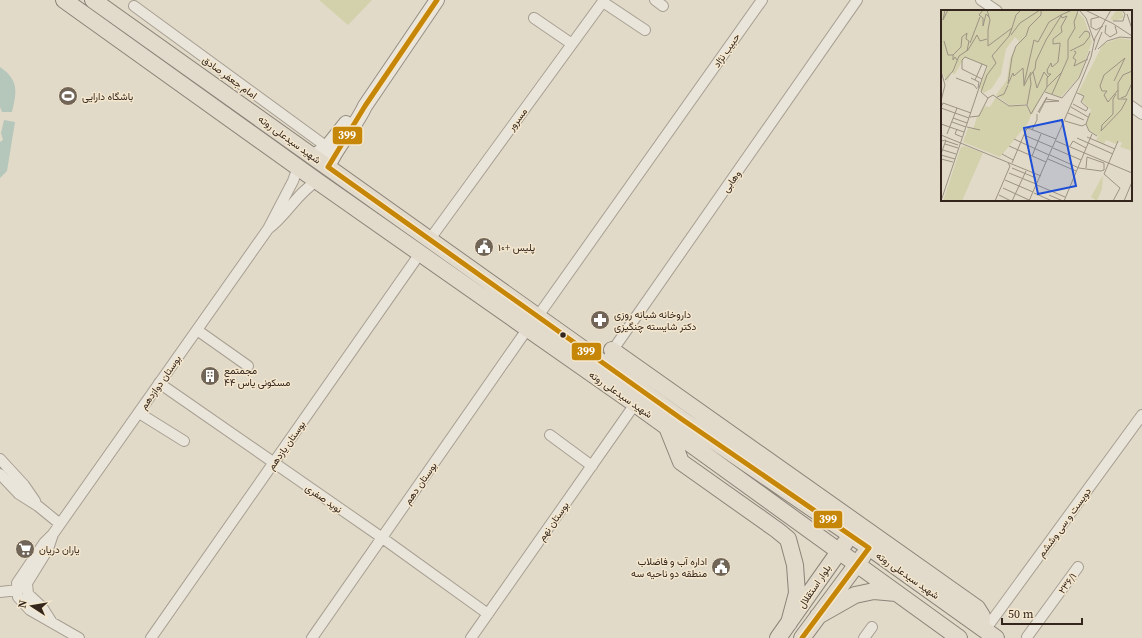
<svg xmlns="http://www.w3.org/2000/svg" width="1142" height="638" font-family="'Source Serif 4',Vazirmatn,serif">
<rect width="100%" height="100%" fill="#e2dac8"/>
<!-- green -->
<path fill="#d3d1ab" d="M319,0H372L348,25Z"/>
<!-- water -->
<path fill="#b5c6bb" d="M0,67C19,80 17,92 12,112H2L0,107Z
M4,120L15,122L7,171L0,178V142L3,140L1,133Z"/>
<g fill="none" stroke-linecap="round" stroke-linejoin="round">
<defs>
<path id="street" d="M655,0L663,6
M981,0L997,11
M603,2L645,30
M134,6L327,147
M534,18L572,44
M1131,106L1142,114
M268,229C287,215 297,193 317,181
M430,239L604,0
M538,316L762,0
M197,330L248,366
M610,354L857,0
M159,383L381,537L488,614
M139,413L184,441
M550,435L592,466
M0,459L24,485L35,501
M0,474L19,494L38,506L60,524
M0,592L18,590
M51,621L42,607L28,594L27,583L48,549L53,534
M985,630L1142,415
M1027,637L1078,567
M79,638L30,610L18,597L17,583L44,543L53,534L268,229L293,181L298,167
M151,638L421,252
M312,638L528,328
M471,638L635,404
M864,638L872,627"/>
<path id="secondary" d="M314,156L327,147L346,123
M328,167C337,145 355,128 365,106L437,0"/>
<path id="primary" d="M64,0L317,181L635,404L959,638
M93,0L683,420L877,553L996,638
M612,350L977,608L982,616L981,627
M667,427L681,462L777,530L788,539L795,565L797,593L789,623
M818,616L855,595L874,591L896,593
M778,638L845,543
M802,638L863,556"/>
</defs>
<!-- street casing -->
<use href="#street" stroke="#a79f92" stroke-width="12"/>
<!-- secondary casing -->
<use href="#secondary" stroke="#968e82" stroke-width="16"/>
<!-- primary casing -->
<use href="#primary" stroke="#8c8479" stroke-width="18"/>
<!-- street -->
<use href="#street" stroke="#eae5db" stroke-width="10"/>
<!-- secondary -->
<use href="#secondary" stroke="#eae5db" stroke-width="14"/>
<!-- primary -->
<use href="#primary" stroke="#e2dacb" stroke-width="16"/>
<defs>
<path id="bus-1" d="M437,0L365,106L328,167L683,420L869,548L802,638"/>
</defs>
<!-- bus-1 casing -->
<use href="#bus-1" stroke="#f4e7ce" stroke-width="8"/>
<!-- bus-1 -->
<use href="#bus-1" stroke="#c68607" stroke-width="5"/>
</g>
<!-- icons -->
<defs>
<symbol id="stadium-disc" viewBox="-11 -11 22 22"><circle r="9.5" fill="#716558" stroke="#f4e7ce"/><path d="M0-5a6.5 5 0 1 0 0 10a6.5 5 0 1 0 0-10ZM-3.5-1.8h7v3.6h-7Z" fill="#fff"/></symbol>
<symbol id="civic-disc" viewBox="-11 -11 22 22"><circle r="9.5" fill="#716558" stroke="#f4e7ce"/><path d="M-.6-6.5H3V-4.5H.6V-3L4-1V1h2V6H-6V1h2V-1L-.6-3ZM-1.2 2.5V6h2.4V2.5Z" fill="#fff"/></symbol>
<symbol id="pharmacy-disc" viewBox="-11 -11 22 22"><circle r="9.5" fill="#716558" stroke="#f4e7ce"/><path d="M-2-6h4v4h4v4h-4v4h-4v-4h-4v-4h4Z" fill="#fff"/></symbol>
<symbol id="building-disc" viewBox="-11 -11 22 22"><circle r="9.5" fill="#716558" stroke="#f4e7ce"/><path d="M-4-6H4V6H1V3H-1V6H-4ZM-2.5-4.3h1.7v1.8h-1.7ZM.8-4.3h1.7v1.8H.8ZM-2.5-1h1.7V.8h-1.7ZM.8-1h1.7V.8H.8Z" fill="#fff"/></symbol>
<symbol id="supermarket-disc" viewBox="-11 -11 22 22"><circle r="9.5" fill="#716558" stroke="#f4e7ce"/><path d="M-6-5.5h2.5l.6 2H6L4.5 2H-2.5L-4.4-4H-6ZM-1.5 3.2a1.3 1.3 0 1 0 .1 0ZM3 3.2a1.3 1.3 0 1 0 .1 0Z" fill="#fff"/></symbol>
</defs>
<g fill-rule="evenodd">
<use href="#stadium-disc" x="57" y="85" width="22" height="22"/>
<use href="#civic-disc" x="473" y="236" width="22" height="22"/>
<use href="#pharmacy-disc" x="589" y="309" width="22" height="22"/>
<use href="#building-disc" x="199" y="365" width="22" height="22"/>
<use href="#supermarket-disc" x="14" y="538" width="22" height="22"/>
<use href="#civic-disc" x="710" y="556" width="22" height="22"/>
</g>
<!-- markers -->
<circle fill="#34261c" stroke="#f4e7ce" stroke-width="1.5" cx="563" cy="335" r="3.5"/>
<g text-anchor="middle" stroke-width="3" stroke-linejoin="round" paint-order="stroke">
<!-- street labels -->
<g font-size="10" fill="#34261c" stroke="#f4e7ce">
<text transform="translate(726 50) rotate(-55)" y="4">حبیب نژاد</text>
<text transform="translate(230 77) rotate(36)" y="4">امام جعفر صادق</text>
<text transform="translate(517 119) rotate(-54)" y="4">مسرور</text>
<text transform="translate(290 139) rotate(36)" y="4">شهید سیدعلی روته</text>
<text transform="translate(731 181) rotate(-55)" y="4">وهابی</text>
<text transform="translate(160 382) rotate(-55)" y="4">بوستان دوازدهم</text>
<text transform="translate(621 394) rotate(35)" y="4">شهید سیدعلی روته</text>
<text transform="translate(286 445) rotate(-55)" y="4">بوستان یازدهم</text>
<text transform="translate(420 483) rotate(-55)" y="4">بوستان دهم</text>
<text transform="translate(324 498) rotate(35)" y="4">نوید صفری</text>
<text transform="translate(553 521) rotate(-55)" y="4">بوستان نهم</text>
<text transform="translate(1064 522) rotate(-54)" y="4">دویست و سی وششم</text>
<text transform="translate(908 575) rotate(35)" y="4">شهید سیدعلی روته</text>
<text transform="translate(1067 583) rotate(-54)" y="4">۲۳۶/۱</text>
<text transform="translate(814 586) rotate(-56)" y="4">بلوار استقلال</text>
</g>
<!-- poi labels -->
<g font-size="10" fill="#34261c" stroke="#f4e7ce" text-anchor="start">
<text x="82" y="100">باشگاه دارایی</text>
<text x="498" y="251">پلیس +۱۰</text>
<text x="614" y="318">داروخانه شبانه روزی<tspan x="614" dy="12">دکتر شایسته چنگیزی</tspan></text>
<text x="224" y="374">مجمتمع<tspan x="224" dy="12">مسکونی یاس ۴۴</tspan></text>
<text x="39" y="553">یاران دریان</text>
<text x="707" y="565" text-anchor="end">اداره آب و فاضلاب<tspan x="707" dy="12">منطقه دو ناحیه سه</tspan></text>
</g>
</g>
<!-- overview -->
<g transform="translate(941 10)">
<rect width="191" height="191" fill="#e2dac8"/>
<path d="M0,0H134L143,8L151,32L138,67L120,87L103,81L91,105L87,94L68,95L55,85L66,70L69,49L78,31L74,27L65,39L60,64L51,78L43,83L38,78L47,57L24,47L14,64L10,63L6,72L0,60ZM180,0L183,8L173,11L169,9L175,1ZM179,28L191,30V141L179,137L181,133L178,131L175,134L165,130L163,134L155,130L157,126L148,120L145,113L150,100L141,91L143,86L137,83L162,34ZM55,87L67,96H87L90,105L87,113L59,147L22,132L27,118L32,119L36,107L44,96L49,97ZM24,136L42,143L21,191H2L20,137ZM162,165L161,179L156,191L150,187Z" fill="#d3d1ab"/>
<path fill="none" stroke="#9c9283" stroke-width="1" d="M4,0L2,10L7,0M42,0L38,5L42,8V16L45,4L48,7M46,0L49,10L47,20M100,0V5L88,17L85,26L75,36L71,47L67,74L72,63L73,66L82,58L83,74L93,30L97,32L108,12L120,5M138,0L145,8L153,31M144,0L171,13L191,26M186,4L191,19M158,7L150,9V17L155,20L162,16M172,11H182L184,4L181,0M165,15L164,23L169,27L176,23L174,16M71,18L75,5L80,0M47,20V36L71,18L68,26L51,46L55,53L46,65L40,82L47,88M70,25L79,13L99,0M3,31L7,45H12L20,37L21,27L26,23L25,29L28,31L26,41M29,33L39,7M157,39L166,31L179,27L191,28M154,40L161,22M129,41L143,34L149,26L148,22L144,21L138,28M133,41L135,42L132,48L135,50L133,56L147,49M12,45V50L14,47L16,50M24,47L46,56L41,69L21,59V50ZM0,61L4,75L0,91M92,62L96,78L103,62L107,67M121,62L106,77V68L110,64H107L106,60L110,53L111,57L117,52L119,35V33L112,34V29L121,22L120,17L126,6L121,8L120,5L131,0M15,68L33,75L36,79M30,68L38,72L37,78M4,70L12,61L18,46L27,40L36,25L39,31L46,29M34,70L41,54M173,71L184,48L163,65L159,76L161,81H166L163,85L167,92L177,80M83,74V76L90,62M139,74L150,47L154,28L170,0M106,77L90,104L86,95L90,74L89,66L94,59L95,51L105,30L120,6M104,82L121,88L138,68L149,41M111,84L127,48V30L134,18L133,12L137,1M175,84L172,89V104L161,115L160,121L180,100L186,89H177M56,87L63,84L67,75M47,88L52,85L68,96L86,95M180,88L185,86L191,73M177,89V73L182,65L191,61M103,92L118,91L105,89M132,94L145,101L147,98L140,92L143,86L136,83M0,97L2,93L30,103M130,97L147,107M0,98L28,108M97,102L106,87L98,103M127,103L143,110M149,103L145,114L148,121L156,126M29,107L38,106L47,88M12,108L26,113M124,111L141,116L145,114M11,112L25,117M0,114L23,122M26,117L39,120M16,119L14,124L21,127M85,120L87,118L115,129M91,120L96,110V104M6,124L16,98M0,125L100,166M83,125L111,137M146,127L174,139M136,128L172,144M73,129L108,145M0,131L5,130L0,144M5,131L17,135M115,131L191,163M4,134L17,138M68,136L105,152M129,136L132,131L145,138M112,138L140,150M2,140L15,144M61,144L72,150M0,145L14,149M109,145L138,158L160,161L163,160V153L146,147L145,158M91,146L100,124M0,149L12,152M107,149L135,161M71,153L85,120M71,158L95,168M68,163L95,174M64,170L92,182M96,175L124,187M62,178L88,190M93,183L111,191M58,185L70,191M108,185L122,191M0,191L41,69M54,191L69,156L67,153M71,191L85,161M88,191L139,74M123,191L151,124M172,191L179,178L163,164L177,131M183,191L191,172"/>
<path fill="#1d4ed8" fill-opacity="0.15" stroke="#1d4ed8" stroke-width="2" d="M121,110L135,176L97,184L83,118Z"/>
<rect width="191" height="191" fill="none" stroke="#34261c" stroke-width="2"/>
</g>
<g stroke="#f4e7ce" stroke-width="1.5">
<rect x="332" y="126" width="31" height="19" rx="4" fill="#c68607"/>
<rect x="571" y="342" width="31" height="19" rx="4" fill="#c68607"/>
<rect x="813" y="510" width="30" height="19" rx="4" fill="#c68607"/>
</g>
<g font-size="11" text-anchor="middle" font-weight="bold" fill="#fff">
<text x="347" y="139">399</text>
<text x="586" y="355">399</text>
<text x="828" y="523">399</text>
</g>
<!-- north arrow -->
<g transform="translate(32 606) rotate(282)" stroke="#f4e7ce" stroke-width="3" paint-order="stroke">
<path d="M0-3L7 15L0 10L-7 15Z" fill="#34261c"/>
<text y="-6" font-size="11" font-weight="bold" text-anchor="middle" fill="#34261c">N</text>
</g>
<!-- scale -->
<path d="M1002 618v6h80v-6" fill="none" stroke="#34261c" stroke-width="2"/>
<text x="1008" y="618" font-size="12" fill="#34261c" stroke="#f4e7ce" stroke-width="3" paint-order="stroke">50 m</text>
</svg>
